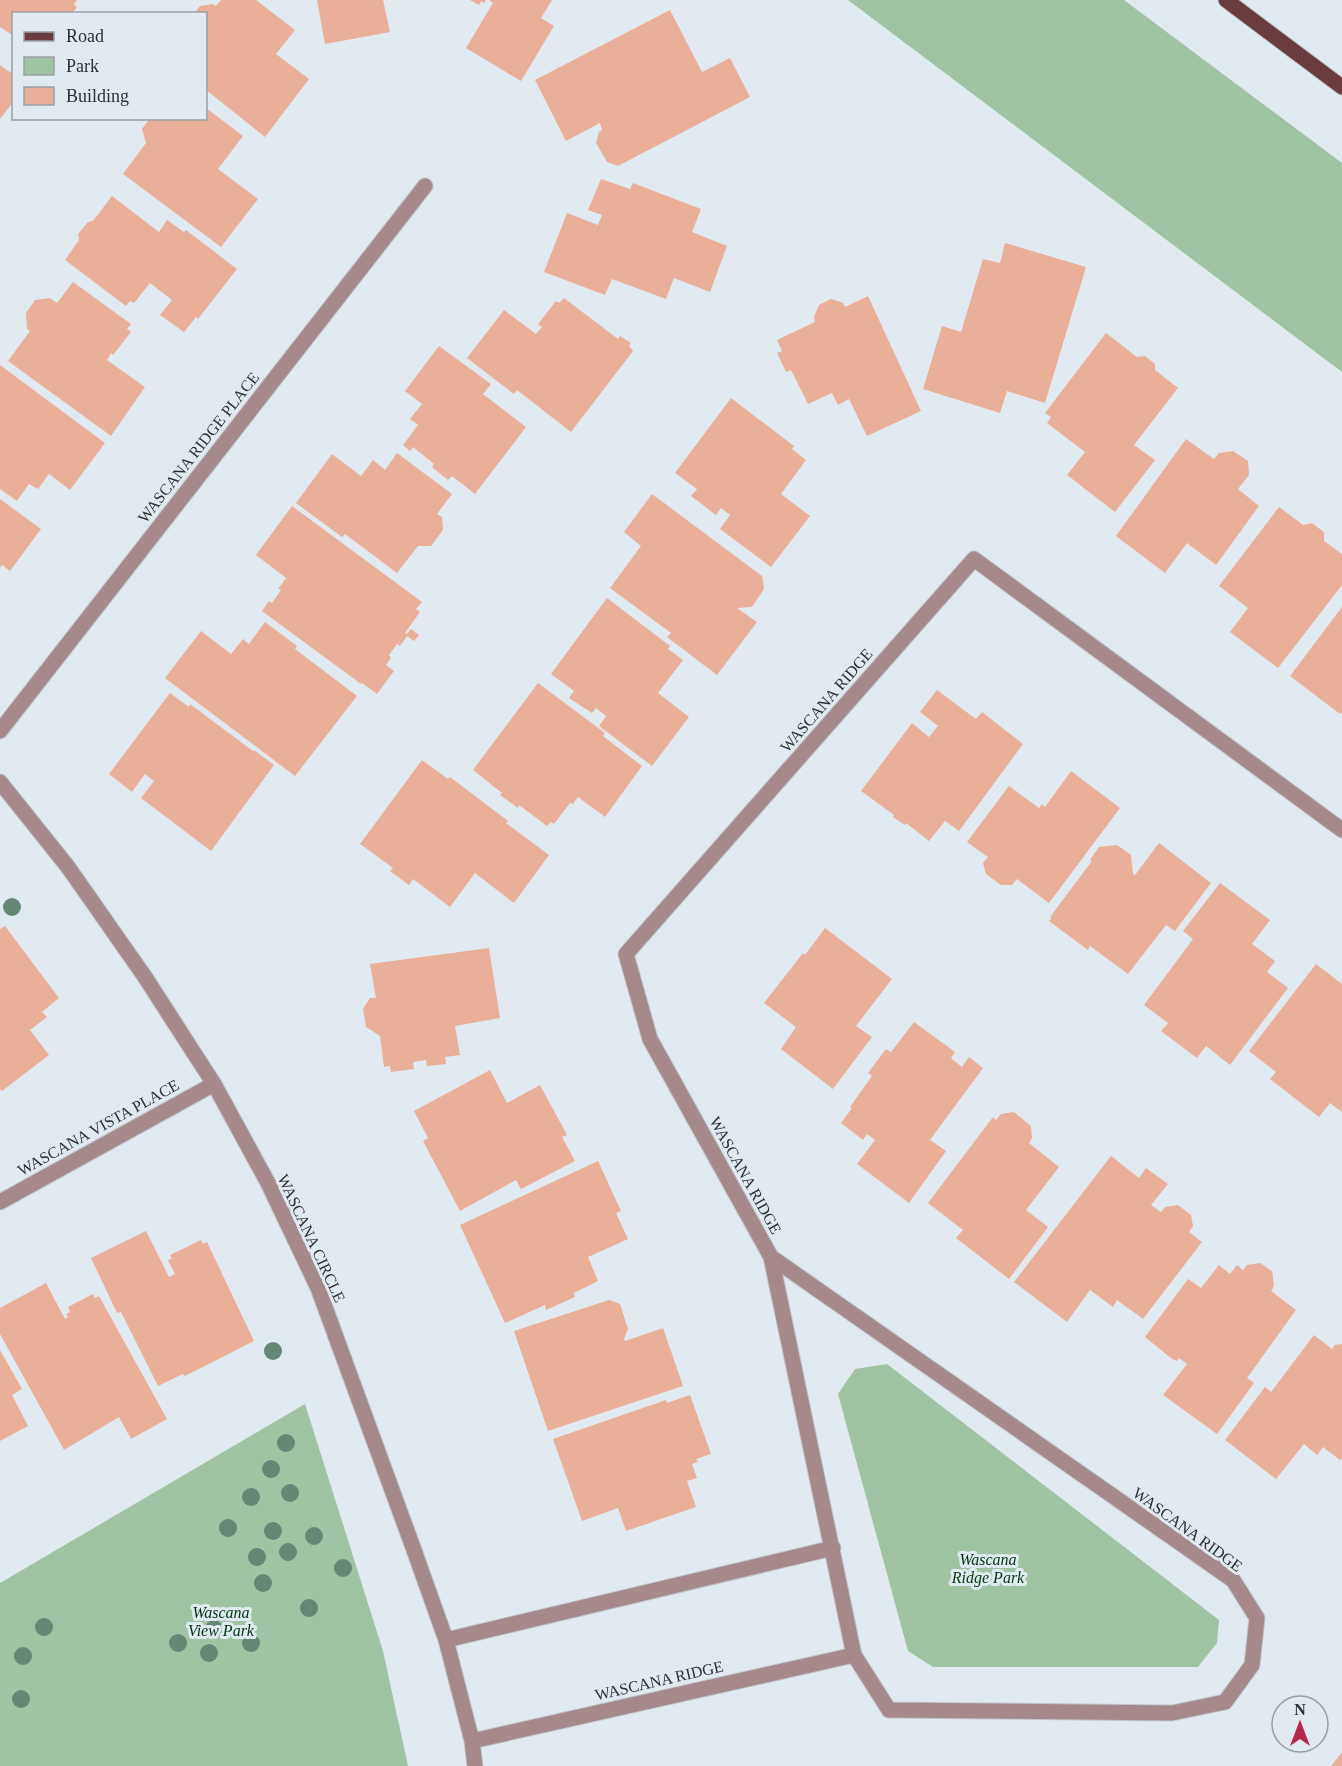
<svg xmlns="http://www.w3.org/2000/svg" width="1342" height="1766" font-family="Georgia,serif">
<rect width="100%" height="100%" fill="#e2eaf1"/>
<!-- green -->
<path fill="#9fc3a3" d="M848,0H1124L1342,163V372Z
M887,1364L1219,1620L1217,1643L1198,1667H933L908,1651L838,1394L855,1369Z
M305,1404L383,1651L408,1766H0V1583Z"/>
<!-- building -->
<path fill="#eaaf98" d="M0,0H77L74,4L77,7L72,14H14V36L0,27Z
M221,0H256L295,30L276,54L309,79L265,137L206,90V14H194L200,6L213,4L216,6Z
M317,0H383L390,32L325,44Z
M470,0H486L484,3L481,1L479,5Z
M489,0H552L541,18L554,26L521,81L466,48L493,3Z
M670,10L702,72L730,58L750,97L618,166L607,162L596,143L599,132L602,130L600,123L566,141L535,80Z
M0,65L14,75V101L0,119Z
M206,108L243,136L218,169L258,199L221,247L123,174L146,143L142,129L150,118H206Z
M601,179L630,189L633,183L701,209L692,232L727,246L710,292L674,278L666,299L612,279L605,295L544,272L567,213L598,225L602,215L588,210Z
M112,196L159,232L167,220L184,232L186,230L237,269L198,319L196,317L184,332L160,315L172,300L150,283L134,303L130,301L126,306L65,260L79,240L78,234L88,222L93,221Z
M1005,243L1086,267L1045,403L1007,391L1000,413L923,389L942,326L961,332L983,259L1000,263Z
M73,282L131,324L127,329L131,332L113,355L111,353L107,360L145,387L111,436L8,361L30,331L27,329L26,313L35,300L50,298L57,303Z
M868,296L921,411L867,436L849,399L838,405L832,393L808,404L791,370L786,372L777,353L782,351L777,340L815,322L814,317L819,305L831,299L843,303L845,307Z
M564,298L618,339L620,336L631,343L629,346L633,351L571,432L517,390L514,394L467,358L504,310L536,334L542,327L538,324L556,301L559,303Z
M1106,333L1137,357L1145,356L1155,364V370L1178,388L1134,445L1155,460L1115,512L1067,475L1085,452L1047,423L1051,417L1045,413Z
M439,346L491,384L483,394L526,427L475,494L452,476L448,480L432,467L434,464L413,447L410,451L403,445L418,425L410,419L422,404L405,391Z
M0,365L105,443L70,490L49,474L38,489L29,484L17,501L0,489Z
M731,398L794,446L792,449L806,460L781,494L810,516L771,567L720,529L730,515L721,508L716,515L691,496L697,489L675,473Z
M1186,439L1214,459L1219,453L1233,451L1248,461L1249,475L1238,489L1259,506L1216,565L1187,543L1165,573L1116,536Z
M397,453L452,494L437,514L442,517L443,530L431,546H418L397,573L345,534L342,537L296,503L332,454L361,476L373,460L385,470Z
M652,494L762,576L764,589L752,607L737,608L757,622L717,675L667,637L671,633L610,588L641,546L624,532Z
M0,499L41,529L10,571L2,565L0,568Z
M292,506L422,602L416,609L420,612L405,633L407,634L411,629L419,635L414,641L407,636L400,646L397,644L389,655L391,658L386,665L394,671L377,694L362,683L361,684L262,611L269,601L272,603L281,590L278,589L286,578L256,555Z
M1279,507L1303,525L1312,523L1324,532V541L1342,554V585L1278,668L1230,632L1248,608L1219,586Z
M607,598L670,646L668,649L683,660L658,693L689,717L652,766L599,726L606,716L596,708L592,713L569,698L574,691L551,674Z
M1342,607V712L1340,714L1290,676Z
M265,622L297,646L295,649L357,696L295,776L165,678L201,631L231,654L243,639L249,644Z
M538,683L605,733L603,736L642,766L605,817L578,797L573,804L570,803L554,824L551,822L547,826L519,805L518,808L500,795L502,793L473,770Z
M937,690L976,719L982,712L1023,744L959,831L945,821L929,841L906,823L905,825L893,817L894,815L861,791L912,723L929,737L938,726L920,712Z
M170,693L189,707L190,704L253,751L254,750L274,765L211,851L141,798L154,781L145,774L132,792L109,774Z
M422,760L448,779L450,777L508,821L506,823L549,855L514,903L475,873L450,907L413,879L409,885L390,871L393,868L360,844Z
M1071,771L1120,808L1049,903L1017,879L1012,885H1001L986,874L983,863L988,857L967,842L1009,786L1039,808L1042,804L1045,807Z
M1159,843L1211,883L1175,931L1166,925L1128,974L1090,946L1088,950L1049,921L1052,918L1050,917L1092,861L1090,860L1099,847L1117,845L1131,855L1133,874L1135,875Z
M1220,883L1270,920L1252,944L1275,961L1267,972L1288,988L1230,1065L1206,1046L1197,1058L1161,1031L1168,1023L1144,1005L1193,939L1183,931Z
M5,926L59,998L42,1012L47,1017L30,1030L49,1055L2,1091L0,1089V929Z
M825,928L892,979L856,1026L872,1037L833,1089L781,1049L796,1027L764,1003L803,953L805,955Z
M489,948L500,1018L455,1026L460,1055L445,1057L446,1064L427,1066L426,1060L413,1062L414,1069L391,1072L390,1066L384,1067L380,1036L366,1027L363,1009L370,998H376L370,964Z
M1316,964L1342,984V1112L1330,1103L1319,1117L1270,1079L1276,1072L1249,1051Z
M914,1022L955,1052L951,1058L962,1067L969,1057L983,1068L930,1140L946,1151L909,1203L857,1164L875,1140L867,1134L863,1140L841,1123L852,1108L850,1107L872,1076L868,1073L886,1049L891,1052Z
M490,1070L507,1103L540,1085L567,1135L562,1137L575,1161L521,1189L516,1180L460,1211L423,1141L428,1138L414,1111Z
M1014,1112L1031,1126L1032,1138L1029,1143L1059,1167L1026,1210L1048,1227L1009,1279L956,1238L963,1230L928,1203L993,1117L996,1120L1001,1114Z
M1111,1156L1139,1178L1146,1168L1168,1184L1151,1205L1161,1212L1165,1207L1178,1205L1191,1215L1193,1226L1189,1232L1202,1242L1143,1319L1117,1300L1113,1307L1090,1290L1067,1322L1014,1282Z
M598,1161L621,1211L616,1213L628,1239L588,1257L598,1281L574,1293L575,1297L546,1310L545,1305L505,1323L460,1225Z
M146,1231L169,1277L175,1274L168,1260L172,1259L170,1255L201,1240L203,1244L207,1242L254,1341L189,1374L184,1376L183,1374L158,1386L121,1312L117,1313L91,1258Z
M1260,1263L1272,1271L1274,1286L1271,1291L1296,1310L1247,1378L1254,1383L1217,1434L1163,1395L1187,1364L1179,1358L1177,1361L1172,1359L1145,1337L1188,1279L1201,1288L1219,1265L1230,1274L1237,1265L1243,1270L1247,1265Z
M46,1283L65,1319L68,1317L66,1314L70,1312L68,1307L93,1294L95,1298L99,1296L167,1419L131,1439L119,1417L64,1450L0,1334V1308Z
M609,1300L620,1304L628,1329L624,1339L625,1341L663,1328L683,1386L548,1431L514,1331Z
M1314,1335L1332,1349L1335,1345L1342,1344V1458L1340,1460L1323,1447L1317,1455L1304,1444L1276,1479L1225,1440L1265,1387L1271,1392Z
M0,1350L22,1389L12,1395L28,1426L0,1441Z
M690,1395L711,1454L696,1459L698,1462L692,1464L697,1478L687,1481L696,1507L626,1531L618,1508L582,1521L553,1439L666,1400L667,1403Z
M1342,1752V1766H1331Z"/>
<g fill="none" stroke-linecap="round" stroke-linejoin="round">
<defs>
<path id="minor" d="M0,731L425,186
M0,782L68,867L145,977L214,1084L268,1183L318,1288L414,1550L446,1640L472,1741L475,1766
M0,1202L214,1084
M771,1257L1233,1580L1257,1618L1252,1665L1225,1702L1172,1713L889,1710L854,1655L771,1257L650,1039L626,954L974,559L1342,830
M446,1640L833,1548
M472,1741L854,1655"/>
<path id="major" d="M1226,0L1342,87"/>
</defs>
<!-- minor casing -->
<use href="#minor" stroke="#bec5cb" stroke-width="17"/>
<!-- major casing -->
<use href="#major" stroke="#bec5cb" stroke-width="17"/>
<!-- minor -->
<use href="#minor" stroke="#a6898a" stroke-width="15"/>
<!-- major -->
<use href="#major" stroke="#6a3c3f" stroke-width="15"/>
</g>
<!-- trees -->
<g fill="#668775">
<circle cx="12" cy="907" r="9"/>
<circle cx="273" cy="1351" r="9"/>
<circle cx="286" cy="1443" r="9"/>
<circle cx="271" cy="1469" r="9"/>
<circle cx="290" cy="1493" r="9"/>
<circle cx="251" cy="1497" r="9"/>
<circle cx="228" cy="1528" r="9"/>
<circle cx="273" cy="1531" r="9"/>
<circle cx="314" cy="1536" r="9"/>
<circle cx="288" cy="1552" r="9"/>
<circle cx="257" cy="1557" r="9"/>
<circle cx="343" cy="1568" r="9"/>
<circle cx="263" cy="1583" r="9"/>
<circle cx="309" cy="1608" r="9"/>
<circle cx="44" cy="1627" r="9"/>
<circle cx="214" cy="1629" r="9"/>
<circle cx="178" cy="1643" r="9"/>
<circle cx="251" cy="1643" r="9"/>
<circle cx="209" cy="1653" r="9"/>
<circle cx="23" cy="1656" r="9"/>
<circle cx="21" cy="1699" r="9"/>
</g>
<g text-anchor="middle" stroke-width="6" stroke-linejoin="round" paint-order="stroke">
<!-- street labels -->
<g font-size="16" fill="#2d3033" stroke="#e2eaf1">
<text transform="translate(198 447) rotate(-52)" y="6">WASCANA RIDGE PLACE</text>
<text transform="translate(826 700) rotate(-49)" y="6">WASCANA RIDGE</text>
<text transform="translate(98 1127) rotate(-29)" y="6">WASCANA VISTA PLACE</text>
<text transform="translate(746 1175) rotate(61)" y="6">WASCANA RIDGE</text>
<text transform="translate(312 1238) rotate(65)" y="6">WASCANA CIRCLE</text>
<text transform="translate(1188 1529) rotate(36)" y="6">WASCANA RIDGE</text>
<text transform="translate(659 1680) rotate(-13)" y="6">WASCANA RIDGE</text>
</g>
<!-- park labels -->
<g font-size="16" font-style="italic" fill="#00360f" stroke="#e2eaf1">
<text x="988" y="1565">Wascana<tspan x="988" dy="18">Ridge Park</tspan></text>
<text x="221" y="1618">Wascana<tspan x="221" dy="18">View Park</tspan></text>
</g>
</g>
<!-- legend -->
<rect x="12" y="12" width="195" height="108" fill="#e2eaf1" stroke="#9aa0a5" stroke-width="1.5"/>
<rect x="24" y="32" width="30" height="9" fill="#6a3c3f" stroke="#9aa0a5" stroke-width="1.5"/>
<text x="66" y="42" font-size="18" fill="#2d3033">Road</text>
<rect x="24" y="57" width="30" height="18" fill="#9fc3a3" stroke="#9aa0a5" stroke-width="1.5"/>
<text x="66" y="72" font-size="18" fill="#2d3033">Park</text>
<rect x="24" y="87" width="30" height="18" fill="#eaaf98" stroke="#9aa0a5" stroke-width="1.5"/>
<text x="66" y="102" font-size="18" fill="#2d3033">Building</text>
<!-- north arrow -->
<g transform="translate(1300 1724)"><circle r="28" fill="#e2eaf1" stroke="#9aa0a5" stroke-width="1.5"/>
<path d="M0-4.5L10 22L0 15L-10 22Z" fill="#b7264f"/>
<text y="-9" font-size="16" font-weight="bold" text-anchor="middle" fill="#2d3033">N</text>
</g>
</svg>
